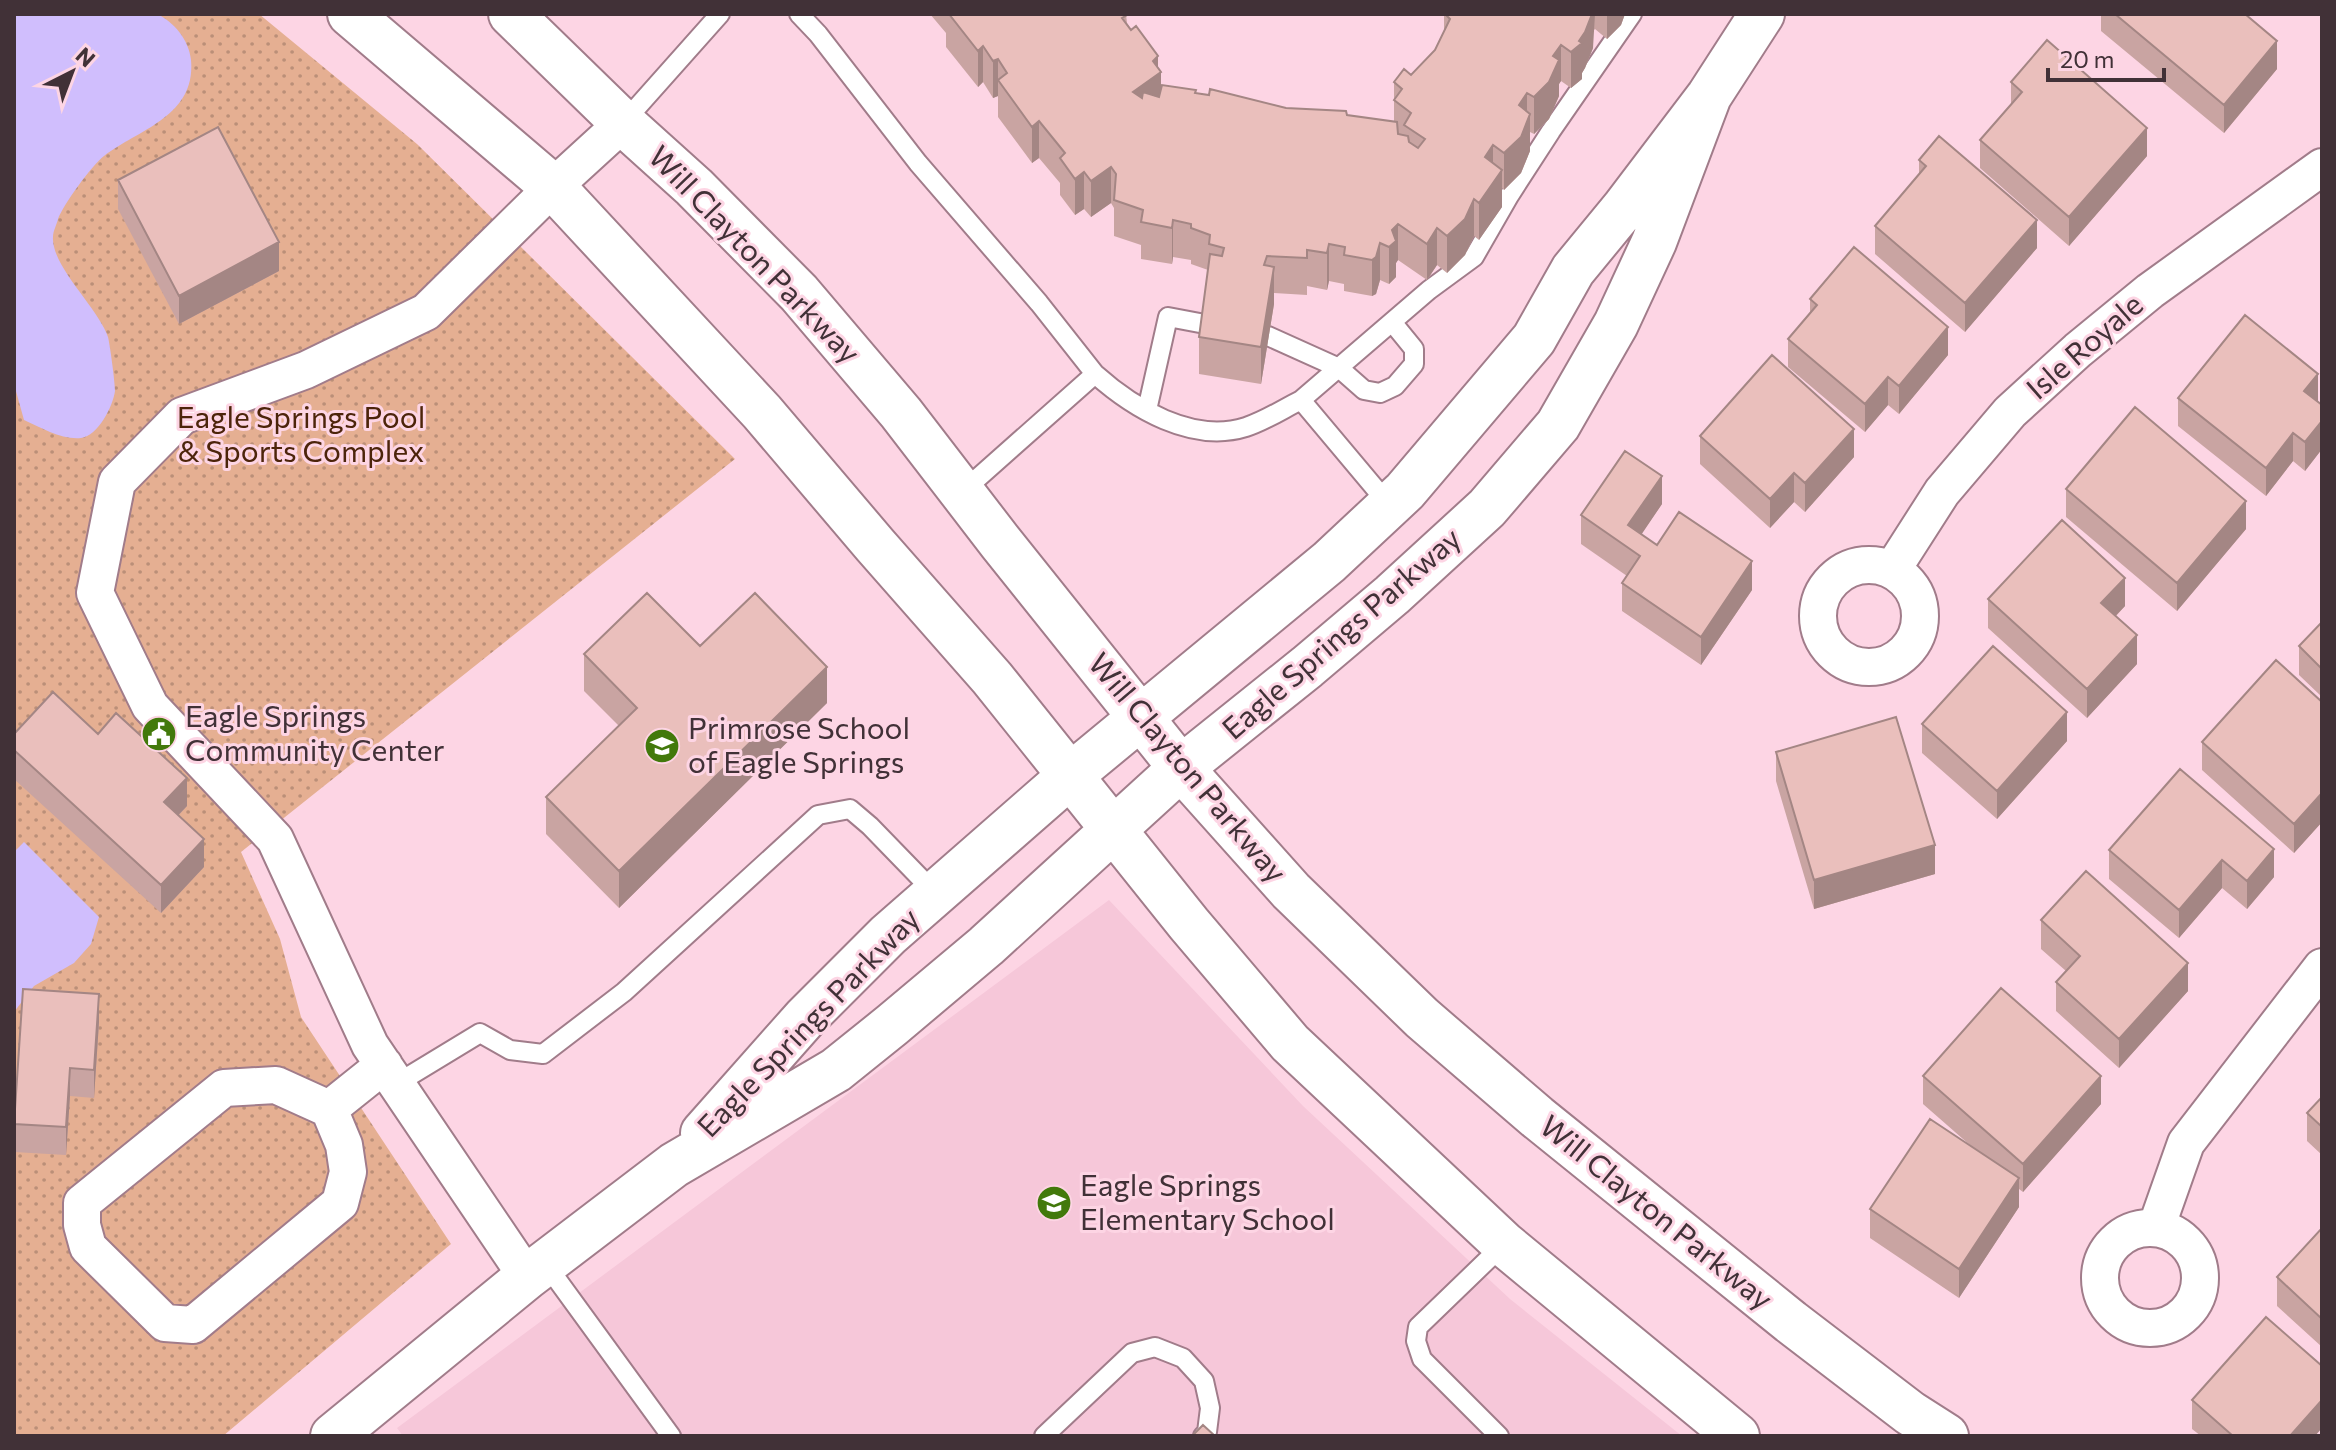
<svg xmlns="http://www.w3.org/2000/svg" width="2336" height="1450" font-family="Commissioner,sans-serif">
<defs>
<pattern id="park-dots" width="8" height="8" patternUnits="userSpaceOnUse" patternTransform="scale(2)"><rect width="8" height="8" fill="#e5af92"/><path d="M2 2h.1M6 6h.1" fill="none" stroke="#bb8f78" stroke-width="1.8" stroke-linecap="round"/></pattern>
</defs>
<rect width="100%" height="100%" fill="#fdd5e4"/>
<!-- built -->
<path fill="#f6c7d9" d="M1109,900L1303,1106L1510,1299L1682,1436H403L397,1428Z"/>
<!-- park -->
<path fill="url(#park-dots)" d="M14,14H259L417,144L735,459L241,852L280,939L301,1017L451,1244L223,1436H14Z"/>
<!-- water -->
<path fill="#d0befd" d="M14,14H157C174,22 189,40 191,60C196,116 140,129 104,156C92,165 63,205 58,219C57,224 53,231 53,237C51,266 99,309 108,337C110,345 115,382 115,391C113,406 98,436 81,438C62,440 42,428 24,420L14,384Z
M24,842L99,917L91,944L74,963L34,986L14,1012V852Z"/>
<g fill="none" stroke-linecap="round" stroke-linejoin="round">
<defs>
<path id="lane" d="M799,14L818,34L918,163L1039,303L1095,374L962,492
M623,123L720,14
M1268,336L1339,368L1364,390L1380,393L1395,386L1414,364V349L1392,322
M1095,374C1133,408 1192,444 1246,427C1265,421 1283,409 1301,400L1390,506
M1301,400L1429,290L1474,257L1509,196L1551,131L1632,14
M1147,410L1168,317L1205,324
M396,1084L480,1033L510,1050L543,1054L624,992L818,815L850,809L870,826L935,893
M545,1263L671,1436
M1044,1436L1132,1353L1155,1347L1183,1358L1204,1381L1210,1408L1207,1432L1203,1436
M1499,1436L1422,1359L1416,1341L1418,1327L1504,1244"/>
<path id="street" d="M1818 616a51 51 0 1 1 102 0a51 51 0 1 1-102 0Z
M1892,570L1942,492L2010,412L2078,350L2150,291L2322,167
M329,1109L344,1145L348,1172L340,1203L193,1325L165,1323L88,1247L82,1225V1203L224,1088L276,1085L329,1109L384,1065
M2156,1228L2186,1143L2322,967
M2100 1278a50 50 0 1 1 100 0a50 50 0 1 1-100 0Z
M527,1277L370,1045L275,839L150,706L95,593L117,482L182,416L306,370L426,312L553,187L623,123"/>
<path id="secondary" d="M350,14L553,187L762,412L875,545L992,678L1189,924L1290,1043L1504,1244L1737,1436
M511,14L623,123L694,187L799,293L901,413L1001,543L1181,768L1291,891L1422,1018L1537,1117L1791,1322L1910,1413L1946,1436
M703,1133L805,1018L888,935L1071,775L1329,562L1405,491L1534,339L1573,270L1624,208L1709,96L1762,14
M333,1436L527,1277L674,1165L836,1070L892,1025L986,946L1181,768L1307,667L1392,595L1487,508L1558,425L1616,324L1654,242L1709,96"/>
</defs>
<!-- lane casing -->
<use href="#lane" stroke="#a17c8a" stroke-width="22"/>
<!-- street casing -->
<use href="#street" stroke="#a17c8a" stroke-width="40"/>
<!-- secondary casing -->
<use href="#secondary" stroke="#a17c8a" stroke-width="48"/>
<!-- lane -->
<use href="#lane" stroke="#fff" stroke-width="18"/>
<!-- street -->
<use href="#street" stroke="#fff" stroke-width="36"/>
<!-- secondary -->
<use href="#secondary" stroke="#fff" stroke-width="44"/>
</g>
<!-- wall -->
<path fill="#c9a4a2" d="M930,14H1126L1127,23L1158,68L1161,88L1286,108L1394,122V82L1411,75L1435,50L1444,32V14H1625L1621,25L1607,39L1595,29L1593,31V48L1585,68L1582,73V79L1571,88L1561,81L1559,84V96L1549,119L1534,134L1530,132V151L1521,173L1504,190L1502,188V207L1479,240L1474,236L1465,255L1447,273L1437,265L1427,280L1398,260L1396,263V277L1389,284L1380,280L1376,294L1372,296L1344,291V284L1329,281L1327,290L1307,286V295L1274,293V304L1261,384L1199,374V337L1208,270L1191,264V260L1173,257L1172,264L1141,259V245L1114,236V208L1111,203L1091,217L1084,209L1075,215L1060,195V183L1039,158L1032,163L998,117V96L993,98L983,82L978,87L946,47V33Z
M2101,14H2245L2277,69L2224,133L2101,31Z
M2011,82L2147,156L2069,246L1980,168V140L2011,105Z
M1919,160L2037,248L1965,332L1875,254V226L1919,175Z
M118,180L279,271L179,324L118,209Z
M1810,299L1948,355L1899,414L1888,405L1865,432L1788,367V339L1810,313Z
M2178,398L2318,402L2322,405V449L2305,471L2293,461L2266,496L2178,426Z
M1700,436L1854,457L1805,512L1794,502L1770,528L1700,464Z
M2066,489L2246,529L2177,611L2066,517Z
M1662,504L1641,534L1657,545L1752,590L1701,665L1622,611V583L1627,576L1581,544V515Z
M1988,599L2125,606L2116,616L2137,664L2087,718L1988,628Z
M2322,622V697L2299,675V646Z
M700,646L827,703L619,908L546,834V797L619,726L584,691V654Z
M2322,702V822L2294,853L2202,770V742Z
M1922,724L2067,741L1997,819L1922,753Z
M14,734H98L187,806L179,815L204,867L161,913L14,779Z
M1776,752L1935,874L1814,909L1776,781Z
M2274,849V877L2247,909L2222,888L2179,938L2109,879V850Z
M2041,920L2188,991L2119,1068L2056,1011V982L2066,971L2041,949Z
M99,1022L94,1098L70,1096L66,1155L14,1152V1117Z
M1923,1076L2101,1104L2023,1192L2019,1189V1207L1959,1298L1870,1238V1209L1971,1146L1923,1104Z
M2322,1097V1155L2307,1141V1113Z
M2322,1228V1347L2277,1306V1277Z
M2192,1400L2315,1436H2201L2192,1429Z"/>
<!-- shaded-wall -->
<path fill="#a48684" d="M1586,14H1595L1593,48L1585,68L1582,73V79L1571,88V52L1579,41Z
M1607,14H1625L1621,25L1607,39Z
M2277,41V69L2224,133V105Z
M1561,45V81L1559,84V96L1549,119L1534,134V97L1553,56Z
M983,46V82L978,87V51Z
M1158,56V74L1161,72V109L1133,92L1153,61Z
M998,59V96L993,98V61Z
M1527,93V123L1530,114V151L1521,173L1504,190V153L1519,105Z
M1039,121V158L1032,163V127Z
M2147,128V156L2069,246V217Z
M1493,145V182L1485,157Z
M1111,167V203L1091,217V181Z
M1502,170V207L1479,240V203Z
M1084,172V209L1075,215V179Z
M1474,199V236L1465,255L1447,273V236Z
M1173,220V257L1172,264V228Z
M2037,220V248L1965,332V303Z
M1398,224V260L1396,263V277L1389,284V247L1392,230Z
M1437,228V265L1427,280V244Z
M279,242V271L179,324V296Z
M1380,243V280L1376,294L1372,296V260Z
M1329,244V281L1327,290V253Z
M1274,267V304L1261,384V347Z
M1948,327V355L1899,414V386Z
M2318,374V402L2304,391Z
M1888,377V405L1865,432V404Z
M2322,421V449L2305,471V442Z
M1854,429V457L1805,512V483Z
M2293,433V461L2266,496V468Z
M1794,473V502L1770,528V499Z
M1662,476V504L1631,550L1628,525Z
M2246,501V529L2177,611V583Z
M1752,561V590L1701,665V637Z
M2125,578V606L2101,631V603Z
M2137,635V664L2087,718V689Z
M827,667V703L619,908V871Z
M2067,712V741L1997,819V791Z
M187,778V806L164,830V802Z
M2322,793V822L2294,853V824Z
M204,839V867L161,913V885Z
M1935,845V874L1814,909V880Z
M2274,849V877L2247,909V881Z
M2222,860V888L2179,938V910Z
M2188,963V991L2119,1068V1039Z
M99,994V1022L94,1098V1070Z
M70,1068V1096L66,1155V1127Z
M2101,1076V1104L2023,1192V1164Z
M2019,1178V1207L1959,1298V1269Z
M2322,1400V1428L2315,1436H2290Z"/>
<!-- building -->
<path fill="#eabfbc" stroke="#a48684" stroke-width="2" d="M949,14H1126L1127,15L1122,18L1131,30L1136,26L1158,56L1153,61L1161,72L1133,92L1142,98L1143,92L1159,97L1162,85L1196,90L1195,93L1209,95L1210,89L1286,108L1346,111L1347,115L1397,122L1398,134L1408,136L1409,142L1418,148L1425,139L1404,125L1411,113L1394,100L1402,89L1394,82L1404,69L1411,75L1435,50L1450,19L1445,14H1592L1585,32L1579,41L1582,43L1571,52L1561,45L1553,56L1559,60L1549,82L1534,97L1527,93L1519,105L1530,114L1521,137L1504,153L1493,145L1485,157L1502,170L1479,203L1474,199L1465,219L1447,236L1437,228L1427,244L1398,224L1392,230L1396,241L1389,247L1380,243L1376,257L1372,260L1344,255L1345,247L1329,244L1327,253L1307,250V258L1267,256L1264,265L1274,267L1261,347L1199,337L1210,254L1222,256L1224,248L1209,244L1210,235L1191,228V224L1173,220L1172,228L1141,222L1143,210L1114,200L1116,174L1111,167L1091,181L1084,172L1075,179L1060,158L1065,153L1039,121L1032,127L998,80L1007,73L998,59L993,61L983,46L978,51Z
M2115,14H2245L2277,41L2224,105Z
M2047,40L2147,128L2069,217L1980,140L2022,92L2011,82Z
M218,127L279,242L179,296L118,180Z
M1939,136L2037,220L1965,303L1875,226L1926,166L1919,160Z
M1854,247L1948,327L1899,386L1888,377L1865,404L1788,339L1817,305L1810,299Z
M2245,315L2318,374L2304,391L2322,405V421L2305,442L2293,433L2266,468L2178,398Z
M1772,355L1854,429L1805,483L1794,473L1770,499L1700,436Z
M2135,407L2246,501L2177,583L2066,489Z
M1625,451L1662,476L1628,525L1657,545L1679,512L1752,561L1701,637L1622,583L1640,556L1581,515Z
M2062,520L2125,578L2101,603L2137,635L2087,689L1988,599Z
M647,593L700,646L755,593L827,667L619,871L546,797L637,708L584,654Z
M2322,622V669L2299,646Z
M1993,646L2067,712L1997,791L1922,724Z
M2276,660L2322,702V793L2294,824L2202,742Z
M53,692L98,734L116,713L187,778L164,802L204,839L161,885L14,750V734Z
M1896,717L1935,845L1814,880L1776,752Z
M2180,769L2274,849L2247,881L2222,860L2179,910L2109,850Z
M2086,871L2188,963L2119,1039L2056,982L2080,956L2041,920Z
M2001,988L2101,1076L2023,1164L1923,1076Z
M23,989L99,994L94,1070L70,1068L66,1127L14,1124Z
M2322,1097V1127L2307,1113Z
M1930,1119L2019,1178L1959,1269L1870,1209Z
M2322,1228V1319L2277,1277Z
M2266,1317L2322,1366V1400L2290,1436H2233L2192,1400Z
M1203,1425L1215,1436H1192Z"/>
<!-- icons -->
<defs>
<symbol id="civic-disc" viewBox="-11 -11 22 22"><circle r="9.5" fill="#42790b" stroke="#fdd5e4"/><path d="M-.6-6.5H3V-4.5H.6V-3L4-1V1h2V6H-6V1h2V-1L-.6-3ZM-1.2 2.5V6h2.4V2.5Z" fill="#fff"/></symbol>
<symbol id="school-disc" viewBox="-11 -11 22 22"><circle r="9.5" fill="#42790b" stroke="#fdd5e4"/><path d="M0-5L7-2L0 1L-7-2ZM-4 1L0 2.5L4 1V4Q0 6-4 4Z" fill="#fff"/></symbol>
</defs>
<g fill-rule="evenodd">
<use href="#civic-disc" x="139" y="714" width="40" height="40"/>
<use href="#school-disc" x="642" y="726" width="40" height="40"/>
<use href="#school-disc" x="1034" y="1183" width="40" height="40"/>
</g>
<g text-anchor="middle" stroke-width="6" stroke-linejoin="round" paint-order="stroke">
<!-- street labels -->
<g font-size="30" fill="#413137" stroke="#fdd5e4">
<text transform="translate(754 255) rotate(46)" y="10">Will Clayton Parkway</text>
<text transform="translate(2085 347) rotate(-41)" y="10">Isle Royale</text>
<text transform="translate(1342 634) rotate(-41)" y="10">Eagle Springs Parkway</text>
<text transform="translate(1187 768) rotate(50)" y="10">Will Clayton Parkway</text>
<text transform="translate(809 1023) rotate(-46)" y="10">Eagle Springs Parkway</text>
<text transform="translate(1656 1213) rotate(39)" y="10">Will Clayton Parkway</text>
</g>
<!-- park labels -->
<g font-size="30" fill="#4c240a" stroke="#fdd5e4">
<text x="301" y="428">Eagle Springs Pool<tspan x="301" dy="34">&amp; Sports Complex</tspan></text>
</g>
<!-- poi labels -->
<g font-size="30" fill="#413137" stroke="#fdd5e4" text-anchor="start">
<text x="185" y="727">Eagle Springs<tspan x="185" dy="34">Community Center</tspan></text>
<text x="688" y="739">Primrose School<tspan x="688" dy="34">of Eagle Springs</tspan></text>
<text x="1080" y="1196">Eagle Springs<tspan x="1080" dy="34">Elementary School</tspan></text>
</g>
</g>
<!-- border -->
<rect width="2336" height="1450" fill="none" stroke="#413137" stroke-width="32"/>
<!-- north arrow -->
<g transform="translate(72 72) rotate(42)" stroke="#fdd5e4" stroke-width="6" paint-order="stroke">
<path d="M0-6L14 30L0 20L-14 30Z" fill="#413137"/>
<text y="-12" font-size="22" font-weight="bold" text-anchor="middle" fill="#413137">N</text>
</g>
<!-- scale -->
<path d="M2048 68v12h116v-12" fill="none" stroke="#413137" stroke-width="4"/>
<text x="2060" y="68" font-size="24" fill="#413137" stroke="#fdd5e4" stroke-width="6" paint-order="stroke">20 m</text>
</svg>
